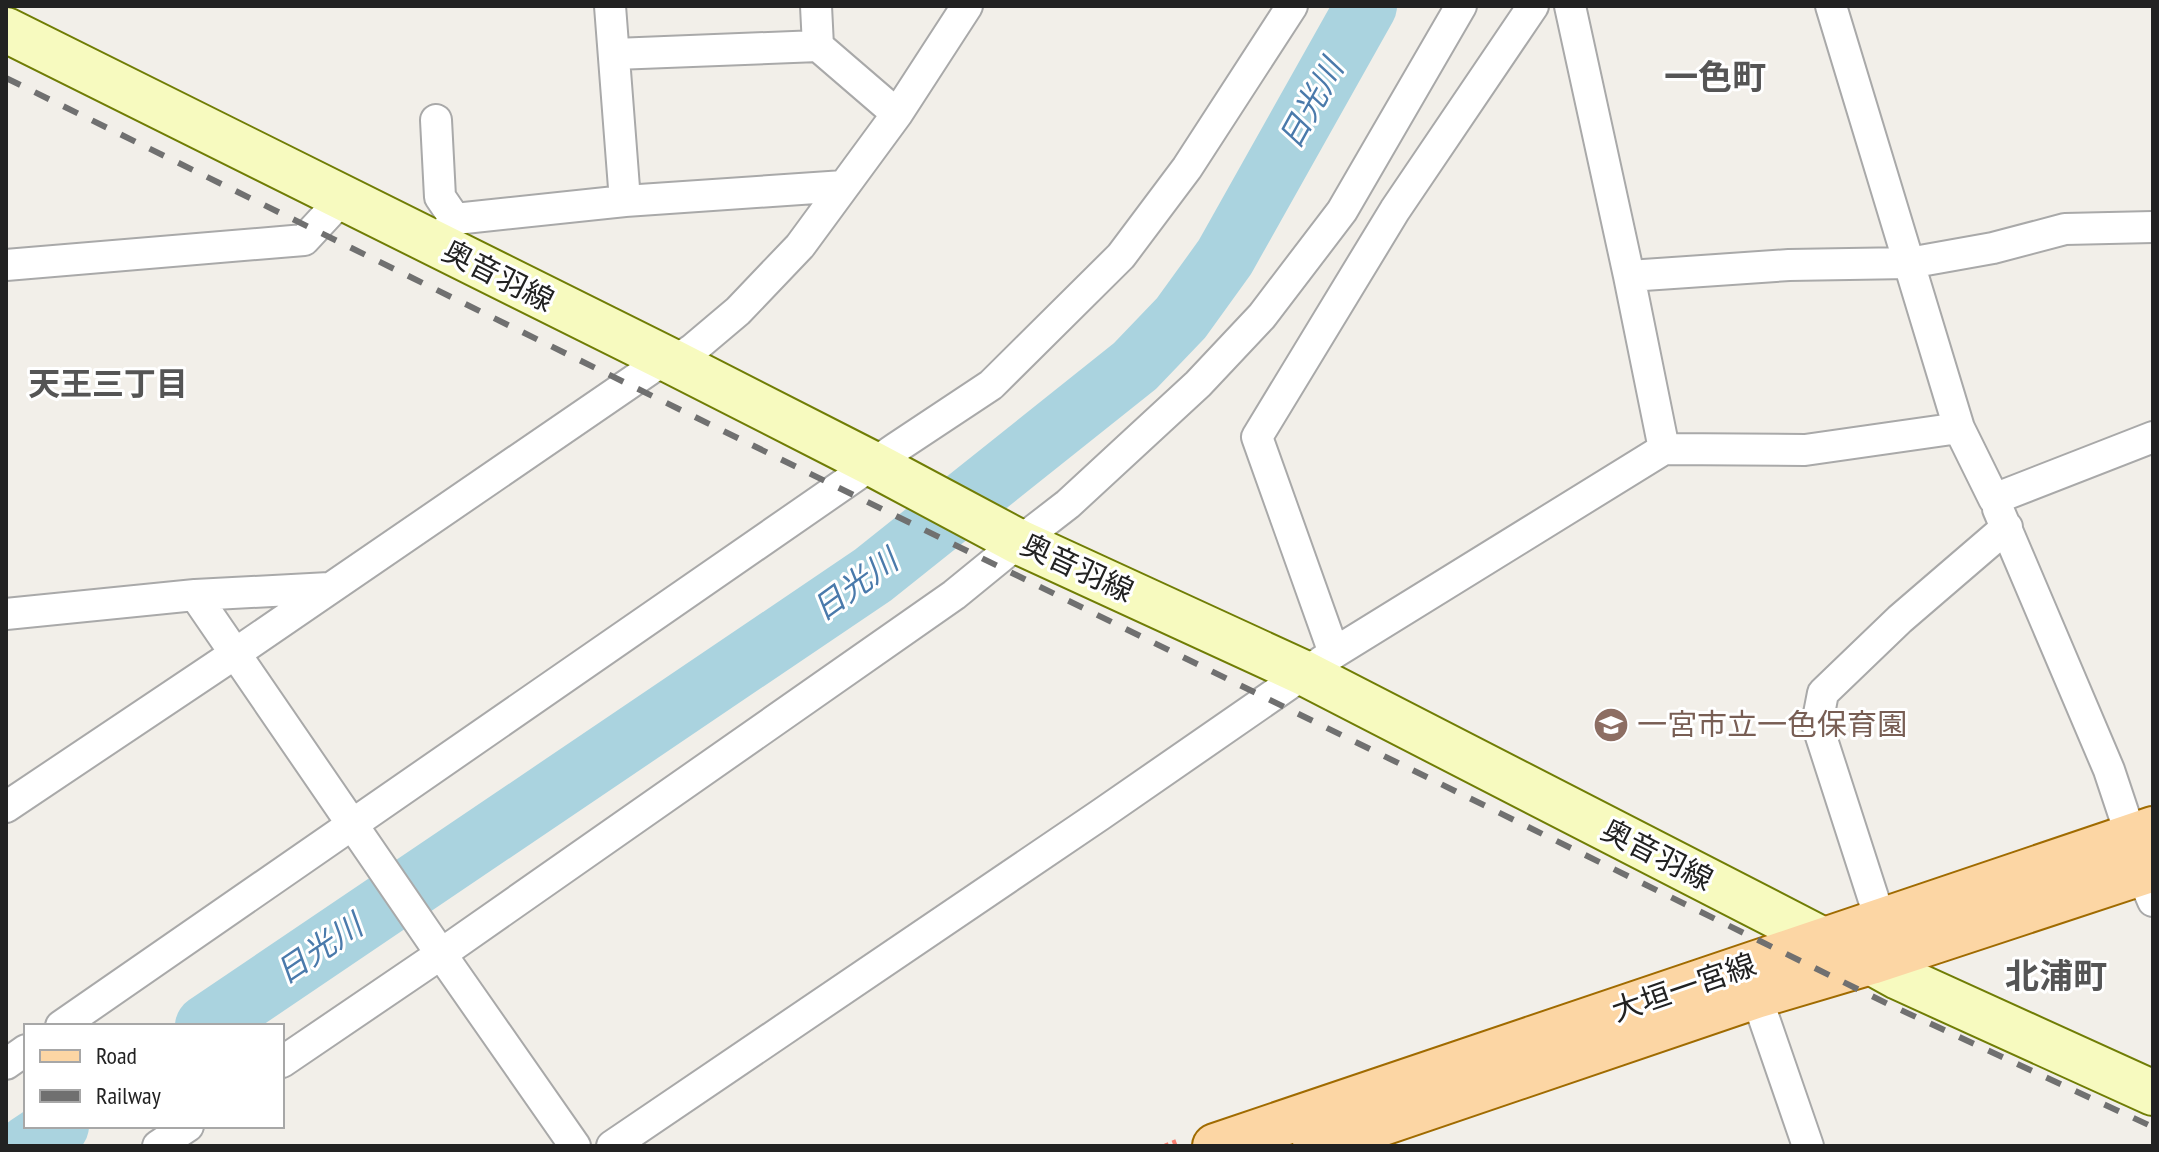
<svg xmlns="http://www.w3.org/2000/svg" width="2159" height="1152" font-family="'PT Sans Narrow','Noto Sans JP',sans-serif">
<rect width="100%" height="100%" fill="#f2efe9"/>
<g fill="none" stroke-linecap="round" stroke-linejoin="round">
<!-- river -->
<path stroke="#aad3df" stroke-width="62" d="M206,1026L873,575L1135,366L1181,318L1225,257L1366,6
M28,1146L58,1126"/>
<defs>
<path id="street" d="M610,6L625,201
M816,6L818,46L897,114
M1570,6L1629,276L1664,449
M1831,6L1959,428L1994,499L2153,437
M615,54L818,46
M436,120L440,197L455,219
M436,245L455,219L625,201L844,186
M6,265L304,240L343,198
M1629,276L1789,265L1909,263L1993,248L2065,229L2153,227
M673,362L693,349L738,311L800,246L897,114L967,6
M1998,509L2109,770L2131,836L2141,873L2153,901
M195,595L441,954L575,1146
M6,614L195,595L329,588
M1334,653L1257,437L1395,210L1533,6
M6,807L236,653L665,359
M1881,922L1817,724L1823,693L1900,619L2007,527
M1750,978L1808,1146
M61,1026L896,448L991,385L1121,256L1187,168L1292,6
M282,1062L441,954L954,595L1019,542L1068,504L1198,384L1262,316L1342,211L1461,6
M6,1064L26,1050
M158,1146L188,1126
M612,1146L1100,815L1334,653L1664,449L1805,450L1959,428"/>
<path id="secondary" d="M6,30L673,362L873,464L1019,542L1304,673L1825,941L1871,962L1898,977L2153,1093"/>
<path id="primary" d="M1215,1146L2153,829
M1315,1146L1756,996L1871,962L2153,869"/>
</defs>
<!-- street casing -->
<use href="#street" stroke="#a9a9a9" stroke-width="34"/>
<!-- secondary casing -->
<use href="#secondary" stroke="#707d05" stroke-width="48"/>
<!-- primary casing -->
<use href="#primary" stroke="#a06b00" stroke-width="48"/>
<!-- path -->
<path stroke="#fa8072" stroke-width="5" stroke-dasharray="4 4" stroke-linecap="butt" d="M1165,1146L1178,1141"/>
<!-- street -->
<use href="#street" stroke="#fff" stroke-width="30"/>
<!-- secondary -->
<use href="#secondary" stroke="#f7fabf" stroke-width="44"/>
<!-- primary -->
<use href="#primary" stroke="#fcd6a4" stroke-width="44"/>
<!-- rail -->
<path stroke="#707070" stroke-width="6" stroke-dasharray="16 16" stroke-linecap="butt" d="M6,78L1888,1004L2153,1127"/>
</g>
<!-- icons -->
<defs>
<symbol id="school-disc" viewBox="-11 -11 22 22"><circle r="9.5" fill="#8d6e63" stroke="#fff"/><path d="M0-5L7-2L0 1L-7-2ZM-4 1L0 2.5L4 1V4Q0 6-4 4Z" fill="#fff"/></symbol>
</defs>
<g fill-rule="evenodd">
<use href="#school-disc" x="1591" y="705" width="40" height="40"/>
</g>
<g text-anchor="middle" stroke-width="6" stroke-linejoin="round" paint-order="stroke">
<!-- street labels -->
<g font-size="30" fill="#222" stroke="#fff">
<text transform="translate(498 276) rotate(27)" y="10">奥音羽線</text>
<text transform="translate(1077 568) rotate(25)" y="10">奥音羽線</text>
<text transform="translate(1657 855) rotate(27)" y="10">奥音羽線</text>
<text transform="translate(1684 988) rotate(-19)" y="10">大垣一宮線</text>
</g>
<!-- education labels -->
<g font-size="30" fill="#785e54" stroke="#fff" text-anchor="start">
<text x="1637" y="735">一宮市立一色保育園</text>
</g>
<!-- water labels -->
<g font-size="32" font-style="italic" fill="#4a7aab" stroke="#fff">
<text transform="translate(1311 104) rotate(-61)" y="11">日光川</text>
<text transform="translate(855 585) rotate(-36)" y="11">日光川</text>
<text transform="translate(319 949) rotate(-34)" y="11">日光川</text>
</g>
<!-- neighbourhood labels -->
<g font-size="32" font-weight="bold" fill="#555" stroke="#fff">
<text x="108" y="395">天王三丁目</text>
</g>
<!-- quarter labels -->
<g font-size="34" font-weight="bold" fill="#555" stroke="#fff">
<text x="1715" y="89">一色町</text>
<text x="2056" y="988">北浦町</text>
</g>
</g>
<!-- border -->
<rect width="2159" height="1152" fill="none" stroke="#222222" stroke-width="16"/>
<!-- legend -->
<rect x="24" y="1024" width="260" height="104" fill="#ffffff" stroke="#a7a7a7" stroke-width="2"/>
<rect x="40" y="1050" width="40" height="12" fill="#fcd6a4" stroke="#a7a7a7" stroke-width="2"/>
<text x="96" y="1064" font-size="24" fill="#222222">Road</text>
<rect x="40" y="1090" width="40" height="12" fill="#707070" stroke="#a7a7a7" stroke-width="2"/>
<text x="96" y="1104" font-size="24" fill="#222222">Railway</text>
</svg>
